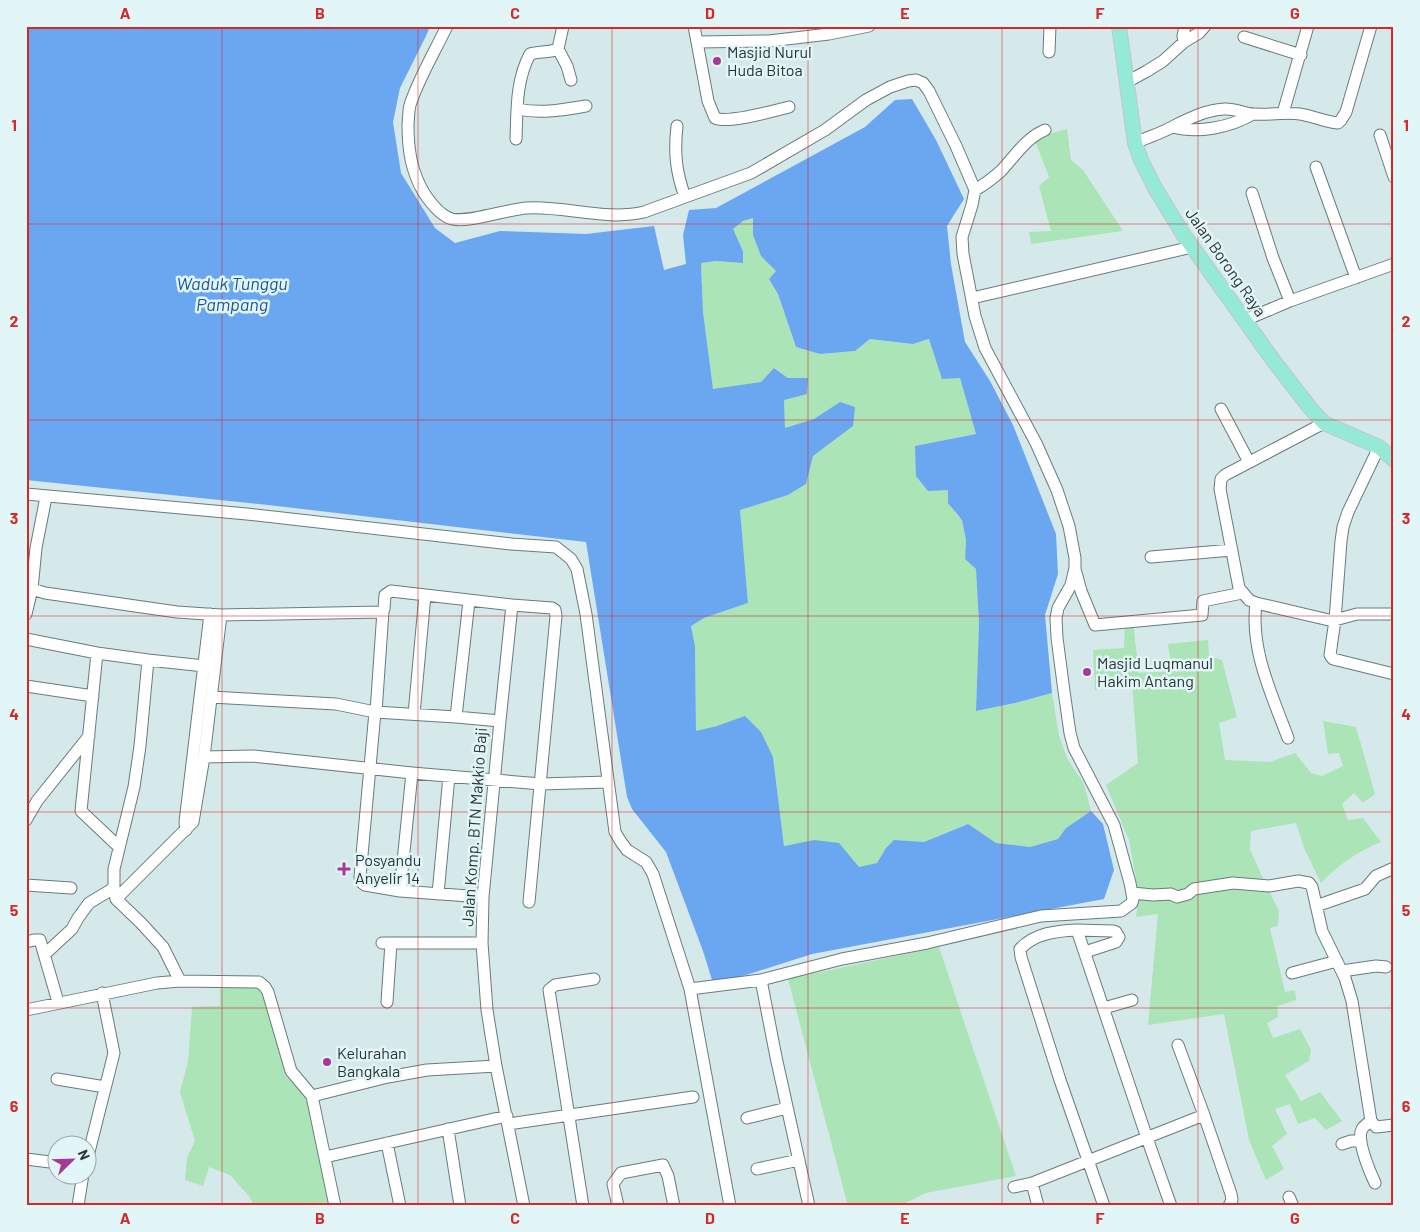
<svg xmlns="http://www.w3.org/2000/svg" width="1420" height="1232" font-family="Barlow,sans-serif">
<rect width="100%" height="100%" fill="#d5e9eb"/>
<!-- green -->
<path fill="#abe4b7" d="M1067,129L1071,160L1083,170L1123,231L1031,244L1029,232L1051,231L1039,186L1049,177L1034,138Z
M753,218V235L776,271L769,279L778,294L796,347L820,354L855,351L870,339L913,344L930,339L936,360L960,378L976,434L915,446L949,490L956,514L962,519L966,540L965,559L976,569L979,623L976,711L1015,703L1052,693L1059,736L1067,758L1084,784L1091,811L1066,828L1058,839L1030,847L996,843L967,824L924,842L894,840L886,848L877,863L859,868L814,840L784,846L773,757L717,726L696,732L695,646L691,626L704,618L748,603L740,510L788,495L806,484L813,456L853,426L840,402L814,419L785,429L784,400L808,379L788,378L775,368L761,382L713,390L703,312L701,263L716,261L743,263V250L732,229L743,221Z
M1125,621L1133,623L1139,673L1172,671L1168,644L1208,640L1209,656L1222,660L1237,717L1219,723L1225,760L1270,762L1295,753L1311,773L1322,776L1343,766L1339,753L1328,754L1323,721L1356,727L1375,794L1363,803L1354,793L1342,804L1348,820L1363,818L1381,842C1358,851 1338,865 1321,883L1304,848L1296,823L1251,831L1250,849L1265,883L1279,911L1278,926L1270,928L1285,992L1295,990L1296,1000L1277,1006L1278,1017L1267,1023L1273,1038L1300,1029L1311,1050L1309,1061L1285,1075L1301,1101L1320,1092L1342,1121L1326,1130L1315,1118L1298,1124L1290,1104L1275,1109L1287,1134L1272,1146L1284,1169L1266,1180L1249,1140L1224,1014L1148,1025L1158,914L1136,917L1139,895L1129,840L1106,785L1138,763L1132,684L1095,690L1093,650L1124,648Z
M939,947L1016,1176L926,1193L899,1206H848L788,979Z
M237,986L260,987L269,1011L286,1076L308,1099L331,1206H254L249,1196L230,1175L209,1167L203,1186L185,1180L187,1158L195,1141L180,1092L188,1062L192,1007L220,1006V989Z"/>
<!-- water -->
<path fill="#6ba6f1" d="M26,26H430L426,36L400,88L393,122L401,173L435,228L455,243L500,231L586,234L654,226L664,270L686,264L683,235L689,210L716,208L865,127L895,100L912,99L936,140L964,199L947,226L951,264L965,342L990,381L1013,425L1056,534L1058,574L1045,615L1052,693L1015,703L976,711L979,623L976,569L965,559L966,540L962,520L948,503V490L928,491L916,476L915,446L976,434L960,378L942,379L929,339L913,344L870,339L855,351L820,354L796,347L778,294L769,279L776,271L761,256L753,235V218L743,221L733,229L743,251V263L716,261L701,263L703,312L713,389L761,382L774,368L788,378H808L807,394L784,400L785,428L814,419L840,402L855,407L853,426L813,456L806,484L788,495L740,510L748,603L704,618L691,626L695,646L696,731L717,726L745,716L761,732L773,757L784,846L814,840L839,843L859,867L877,863L886,848L894,840L924,842L968,824L996,843L1030,847L1058,839L1066,828L1091,811L1103,824L1114,870L1104,899L812,954L746,975L713,983L703,951L666,852L632,809L627,797L586,542L268,505L26,480Z"/>
<g fill="none" stroke-linecap="round" stroke-linejoin="round">
<defs>
<path id="minor" d="M447,26C435,51 420,76 411,102C408,109 409,117 408,124C408,150 411,171 424,193C430,202 441,216 452,219C470,223 507,209 527,208C567,206 606,221 644,212L751,173L825,130L866,100L890,87L908,81L916,80L923,83L929,91L956,146L975,190L972,205L962,237L963,254L975,316L985,348L1036,443L1057,490L1069,526L1075,558V568L1071,585L1058,608L1056,618L1057,638L1064,691L1070,733L1074,748L1114,825L1130,883L1133,899L1132,903L1121,911L1041,916L927,943L842,959L761,980L690,989
M694,26L708,101L715,118C728,124 773,111 789,107
M1244,37L1301,55
M698,42L769,41L829,34L869,26
M1184,42L1183,36L1185,26
M558,49L567,66L571,80
M1049,52L1050,26
M1127,82L1147,71L1163,61L1184,42L1199,33L1205,26
M517,109C542,114 562,110 586,106
M1283,113L1308,26
M677,126C674,153 676,172 685,197
M1173,127C1198,134 1231,127 1253,114
M1380,135L1394,177
M516,139C517,109 516,80 530,54C539,51 549,53 558,49L563,26
M1135,143C1148,137 1162,133 1174,126C1190,118 1206,110 1224,109C1235,108 1244,114 1254,114C1270,115 1285,112 1300,114C1313,116 1325,122 1338,123L1341,120L1346,112L1371,26
M1316,167L1356,278
M975,190C984,185 993,178 1001,171C1015,156 1026,138 1045,130
M1252,193L1273,258L1290,301
M972,298L1192,247
M1245,320L1290,301L1394,264
M1221,409L1249,462
M1324,423L1225,475L1221,479L1220,489L1239,588L1249,600L1256,603L1329,620H1335L1357,614H1394
M1379,447L1348,512L1343,527L1341,541L1335,620L1330,655L1333,659L1394,674
M26,494L247,514L511,544L556,547L571,559L577,569L586,614L615,832L621,842L627,850L646,862L653,874L690,989L730,1206
M46,497L36,548L32,589L45,593L177,612L221,615L382,612L384,609L385,595L391,591L512,605L500,721
M1151,557L1232,550
M1075,569L1081,591L1095,625L1202,615L1203,601L1242,593
M1256,603C1250,650 1272,695 1288,738
M512,605L552,608L555,610L556,616L529,902
M26,614L32,589
M26,639L97,653L148,660
M97,653L81,811L119,847
M26,686L93,696
M211,697L336,704L375,712L456,717L500,721L483,897L482,943L487,1010L496,1066L524,1206
M375,712L360,877L361,882L365,885L400,891L483,897
M376,712L383,611
M414,714L425,595
M456,717L469,601
M204,757L253,756L412,773L541,784L608,782
M26,820L37,801L89,736
M186,830L185,822L210,614
M26,885L71,888
M400,891L412,773
M1132,893L1153,895L1171,894L1177,897L1188,894L1194,889L1233,883L1269,886L1298,881L1309,883L1312,887L1322,931L1345,978L1352,1001L1371,1121L1376,1127L1394,1125
M438,894L449,776
M116,899L114,888V869L134,787L140,746L148,660L214,667
M1316,906L1365,889L1376,876L1394,868
M1077,930L1113,931L1116,932L1119,937L1116,942L1085,952
M26,942L34,940H40L58,1002
M382,943H482
M45,954L72,929L78,918L89,903L114,888
M1342,971L1376,966L1386,967
M1292,973L1337,961
M761,980L776,1057L809,1206
M180,981L163,947L141,923L116,899L193,822L204,757L221,615
M387,1002L391,943
M1104,1008L1132,1000
M26,1010L157,983L180,981L259,982L265,987L268,992L291,1071L312,1096L335,1206
M57,1079L105,1087
M312,1096L388,1077L427,1070L496,1066
M1204,1115L1231,1194L1232,1200L1229,1206
M747,1118L787,1108
M1371,1121C1368,1123 1364,1126 1362,1129C1356,1140 1370,1172 1375,1183
M508,1124L693,1097
M448,1129L460,1206
M387,1143L400,1206
M1342,1144L1351,1141H1361
M88,1156L114,1053L102,993
M325,1157L507,1116
M26,1159L58,1163
M757,1169L799,1160
M1014,1187L1032,1183
M1289,1197L1293,1206
M78,1206L83,1174
M583,1206L549,990L555,985L594,979
M618,1206L613,1184L621,1173L663,1165L668,1176L674,1206
M1038,1206L1032,1183L1204,1115L1178,1045
M1104,1206L1060,1080L1021,957L1020,949C1035,933 1056,931 1077,930L1147,1138L1171,1206"/>
<path id="major" d="M1119,26L1135,143L1141,160L1155,188L1183,234L1273,360L1310,408L1324,423L1379,447L1394,460"/>
</defs>
<!-- minor casing -->
<use href="#minor" stroke="#697b7c" stroke-width="13"/>
<!-- major casing -->
<use href="#major" stroke="#c4c6c6" stroke-width="16"/>
<!-- minor -->
<use href="#minor" stroke="#fff" stroke-width="11"/>
<!-- major -->
<use href="#major" stroke="#95e9d7" stroke-width="14"/>
</g>
<!-- grid -->
<path fill="none" stroke="#d62828" stroke-width="1" stroke-opacity="0.55" d="M222,26V1206M418,26V1206M612,26V1206M808,26V1206M1002,26V1206M1198,26V1206M26,224H1394M26,420H1394M26,616H1394M26,812H1394M26,1008H1394"/>
<!-- markers -->
<g fill="#a63998" stroke="#e2f6f8" stroke-width="2">
<circle cx="717" cy="61" r="5"/>
<circle cx="1087" cy="672" r="5"/>
<path d="M341.5 861.5h5v5h5v5h-5v5h-5v-5h-5v-5h5z"/>
<circle cx="327" cy="1062" r="5"/>
</g>
<g text-anchor="middle" stroke-width="5" stroke-linejoin="round" paint-order="stroke">
<!-- poi labels -->
<g font-size="16" fill="#2c3334" stroke="#e2f6f8" text-anchor="start">
<text x="727" y="58">Masjid Nurul<tspan x="727" dy="18">Huda Bitoa</tspan></text>
<text x="1097" y="669">Masjid Luqmanul<tspan x="1097" dy="18">Hakim Antang</tspan></text>
<text x="355" y="866">Posyandu<tspan x="355" dy="18">Anyelir 14</tspan></text>
<text x="337" y="1059">Kelurahan<tspan x="337" dy="18">Bangkala</tspan></text>
</g>
<!-- street labels -->
<g font-size="16" fill="#2c3334" stroke="#e2f6f8">
<text transform="translate(1226 262) rotate(55)" y="6">Jalan Borong Raya</text>
<text transform="translate(474 827) rotate(-86)" y="6">Jalan Komp. BTN Makkio Baji</text>
</g>
<!-- water labels -->
<g font-size="18" font-style="italic" fill="#1c5699" stroke="#e2f6f8">
<text x="232" y="290">Waduk Tunggu<tspan x="232" dy="21">Pampang</tspan></text>
</g>
</g>
<!-- border -->
<rect width="1420" height="1232" fill="none" stroke="#e2f6f8" stroke-width="55"/>
<!-- north arrow -->
<g transform="translate(72 1160) rotate(67)"><circle r="24" fill="#e2f6f8" stroke="#99a8aa"/>
<path d="M0-4L9 19L0 12L-9 19Z" fill="#a63998"/>
<text y="-8" font-size="14" font-weight="bold" text-anchor="middle" fill="#2c3334">N</text>
</g>
<rect x="28" y="28" width="1364" height="1176" fill="none" stroke="#d62828" stroke-width="2"/>
<g font-size="16" text-anchor="middle" font-weight="bold" fill="#d62828">
<text x="125" y="19">A</text>
<text x="320" y="19">B</text>
<text x="515" y="19">C</text>
<text x="710" y="19">D</text>
<text x="905" y="19">E</text>
<text x="1100" y="19">F</text>
<text x="1295" y="19">G</text>
<text x="14" y="131">1</text>
<text x="1406" y="131">1</text>
<text x="14" y="327">2</text>
<text x="1406" y="327">2</text>
<text x="14" y="524">3</text>
<text x="1406" y="524">3</text>
<text x="14" y="720">4</text>
<text x="1406" y="720">4</text>
<text x="14" y="916">5</text>
<text x="1406" y="916">5</text>
<text x="14" y="1112">6</text>
<text x="1406" y="1112">6</text>
<text x="125" y="1224">A</text>
<text x="320" y="1224">B</text>
<text x="515" y="1224">C</text>
<text x="710" y="1224">D</text>
<text x="905" y="1224">E</text>
<text x="1100" y="1224">F</text>
<text x="1295" y="1224">G</text>
</g>
</svg>
